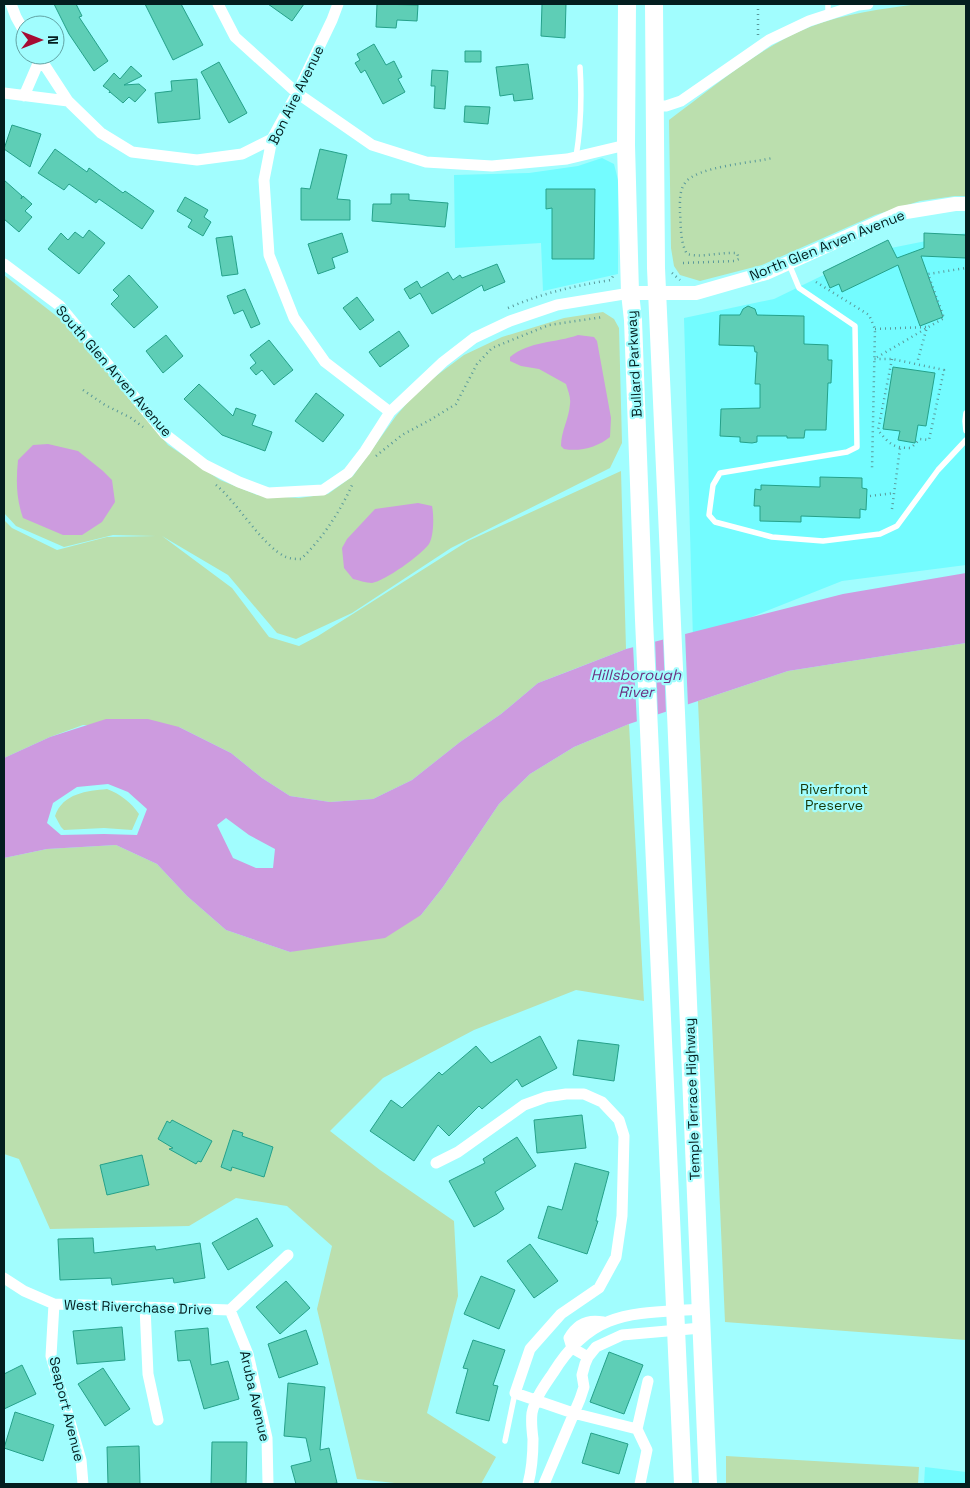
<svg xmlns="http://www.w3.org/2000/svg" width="970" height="1488" font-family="'Space Grotesk',sans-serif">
<rect width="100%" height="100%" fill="#a1fdfe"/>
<!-- built -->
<path fill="#73fcff" d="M602,158L614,164L618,180V274L543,291L541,243L455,248L454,175L529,173L578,166Z
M966,233V565L842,581L693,640L684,318L774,299L871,252Z
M925,1467L966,1472V1484H924Z"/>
<!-- green -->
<path fill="#bbdfae" d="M919,4H966V196H955L920,201L875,215L762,265L700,281L680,275L674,266L671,248L669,120C712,88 761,46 810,27C845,13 882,9 919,4Z
M4,275L59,318L92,352L168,445L220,480L257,495L299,498L328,494L353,476L396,416L420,388L464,355L502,337L564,318L603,312L614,319L619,328L622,443L610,468L451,548L352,613L296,639L277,633L228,575L162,536L232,588L269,637L299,646L318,636L468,541L621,471L626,649L538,683L501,714L460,742L412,780L373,799L330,802L290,796L262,778L231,753L179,727L83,725L50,737L4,758V520L12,528L57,550L107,537L156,536L113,535L64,547L16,526L4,513Z
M966,643V1340L725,1322L698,701L788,671Z
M629,724L644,1001L576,990L474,1030L383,1078L330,1131L380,1170L454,1221L458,1296L427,1413L496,1457L481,1484H404L357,1479L317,1309L332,1246L287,1206L236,1198L189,1226L50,1229L19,1159L4,1154V858L47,849L116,845L157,864L187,896L226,930L290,952L421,915L443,887L499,804L530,774L574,747Z
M107,789C120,794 131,802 139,814L132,830L104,828L64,830L61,827L55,816C63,793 87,791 107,789Z
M726,1456L919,1467L918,1484H726Z"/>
<!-- water -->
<path fill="#cd9bdf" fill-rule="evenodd" d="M578,335L594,337L597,341L611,418L610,437C598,447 580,452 564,449L561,446C561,431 569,419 570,404C571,397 568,391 566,384L539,369L521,366L510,361V357C529,341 556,343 578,335Z
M48,444L78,451L103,471L112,480L115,502L102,522L82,535H63L23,518C16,498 16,480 18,460L33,445Z
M418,503L432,506C434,515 434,536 429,544C421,555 385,581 372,583C366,583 358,580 353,579L344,568L342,548L347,539L375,509Z
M966,573V643L788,671L629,724L574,747L530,774L499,804L443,887L421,915L385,938L290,952L226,930L187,896L157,864L116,845L47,849L4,858V758L50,737L106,719H148L179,727L231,753L262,778L290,796L330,802L373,799L412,780L460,742L501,714L538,683L572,670L626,649L843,594ZM108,784L128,792L147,809L137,835L104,834L61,835L47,823L53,803L77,787ZM226,818L249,835L275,849L273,868H256L233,858L217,825Z"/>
<!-- pier -->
<path fill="#a1fdfe" d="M685,632L688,707L666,714L663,637Z
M655,639L658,717L637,724L633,645Z"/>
<!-- building -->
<path fill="#5eceb6" stroke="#25a18a" d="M54,4H76L82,16L79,17L108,61L94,71L69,34Z
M145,4H181L203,45L173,60Z
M268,4H304L292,21Z
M377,4L418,5L417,21L397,20L396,28L376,27Z
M542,4H566L565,38L541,36Z
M374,44L386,65L394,61L402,77L398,79L405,92L383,104L365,70L361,73L355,63L360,60L357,54Z
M465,51H481V62H465Z
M219,62L247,113L229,123L201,72Z
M528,64L533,99L514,101L513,94L500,96L496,67Z
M131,66L142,76L124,85L139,84L146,90L135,102L129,97L123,103L110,92L109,93L110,91L103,86L114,73L120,79Z
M432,70L448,71L445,109L434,108L435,86H431Z
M197,79L200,119L158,123L155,93L172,91L171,81Z
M465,106L490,107L488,124L464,122Z
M12,125L41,134L30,167L4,149Z
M55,149L87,172L89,168L123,193L125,191L154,211L142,229L99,199L96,203L69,184L64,190L38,173Z
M320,149L347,155L337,199L350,200V220H301V188L310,189Z
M4,180L22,196L21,199L23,196L32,204L25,211L32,217L19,232L4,219Z
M546,189H595L594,259H552V208L546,209Z
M391,194H409V200L448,203L445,227L372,221L373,204H391Z
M185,197L208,210L204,217L211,222L203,236L188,227L192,220L177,211Z
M89,230L105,243L79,274L48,249L61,233L68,240L75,232L83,238Z
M342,233L348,252L332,258L335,268L318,274L308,244Z
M924,233L966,235V258L921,256L943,317L920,326L898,265L842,292L839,284L830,288L823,272L888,240L897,258L924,248Z
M232,236L238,274L222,276L216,238Z
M497,264L505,282L484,291L482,285L432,314L420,293L410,299L404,289L417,281L421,288L448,272L453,280L460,275L462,278Z
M129,275L158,307L134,328L111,304L119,296L113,290Z
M245,289L260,324L251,328L243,310L234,314L227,296Z
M357,297L374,320L360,330L343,308Z
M748,306L755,309L757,315L804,316V344L828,345V360H832L831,383H828L826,430H805L804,438H787V436H757V442L752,443L740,442V437L720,436L721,409L760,408V384H755L757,352H755L754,346L719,345L720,315H740L743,309Z
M399,331L409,346L380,367L369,352Z
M166,335L183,356L163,373L146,351Z
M269,340L293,370L274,385L262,370L256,375L250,368L256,363L250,355Z
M893,367L935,373L926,426L918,425L915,443L898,440L900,431L883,429Z
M199,384L233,416L236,408L256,415L252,425L272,432L265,451L222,435L184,399Z
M316,393L344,415L323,442L295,421Z
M820,477L862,478V488L867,489L866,510L860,509V518L801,516V522L760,521V506H754L755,489L761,490V485L820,487Z
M540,1036L557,1068L522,1087L517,1079L482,1109L479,1106L449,1136L438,1125L414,1161L370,1131L391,1100L402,1108L439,1072L442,1075L476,1046L491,1063Z
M578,1040L619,1045L614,1081L573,1075Z
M582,1115L586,1148L537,1153L534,1120Z
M172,1120L212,1141L201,1162L198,1161L196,1164L169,1149L173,1148L158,1139L167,1121L170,1123Z
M233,1130L243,1133L242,1136L273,1147L264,1177L232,1167L231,1171L221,1167Z
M517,1137L536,1166L495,1192L504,1209L497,1214L474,1227L449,1181L485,1163L483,1159Z
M142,1155L149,1185L107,1195L100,1165Z
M575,1163L609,1172L596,1221H598L587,1254L538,1238L548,1206L562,1210Z
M257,1218L273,1246L228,1270L212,1243Z
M93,1238L94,1253L155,1246L156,1250L200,1243L205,1278L174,1283L173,1278L112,1285L111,1278L60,1280L58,1239Z
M530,1244L558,1281L534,1298L507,1261Z
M481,1276L515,1290L499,1329L464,1314Z
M286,1281L310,1308L280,1334L256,1307Z
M122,1327L125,1360L77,1364L73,1331Z
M208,1328L211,1365L228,1361L239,1399L204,1409L190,1360L178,1361L175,1331Z
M306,1330L318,1364L279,1378L268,1344Z
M473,1340L505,1350L493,1385L498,1386L489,1421L456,1413L468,1369L463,1368Z
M609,1352L643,1365L624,1414L590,1402Z
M22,1365L36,1394L4,1409V1374Z
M103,1368L130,1409L105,1426L78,1384Z
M288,1383L325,1387L320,1450L329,1448L337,1483L331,1484H296L291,1466L311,1461L306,1438L284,1436Z
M15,1412L54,1425L43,1461L4,1448Z
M591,1433L628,1444L619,1474L582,1463Z
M212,1442H247L246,1484H211Z
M139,1446L140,1484H108L107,1447Z"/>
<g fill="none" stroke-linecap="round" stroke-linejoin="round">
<!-- path -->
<path stroke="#5a999a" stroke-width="2.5" stroke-dasharray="1 4" stroke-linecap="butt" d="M758,4V35
M683,263L734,261L739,259L737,253C720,252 702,258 687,254C680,242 681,226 680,212C680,202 679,191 685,183C697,166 753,163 772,158
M672,273L680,280
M816,282L869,315L875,329L872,470
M508,308C543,293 573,286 611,280L614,274
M875,329L927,327L917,363
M892,359L878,430C889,444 893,448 911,448L920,439L929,440L944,370L892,359H874L944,318L928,274L966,268
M83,390L105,405L131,418L143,427
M376,456L402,435L430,420L456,404L477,364L492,348L549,325L603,317
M216,485C238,503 262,546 286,557C291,559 296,559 301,559C322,539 340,512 352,485
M870,496L894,493
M892,509L900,448"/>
<!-- service -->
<path stroke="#fff" stroke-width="5.5" d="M828,4V15
M576,157C581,126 582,98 580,67
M789,264L799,288L855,326L857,447L847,452L720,473L713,485L709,515L715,522L772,537L823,541L880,534L897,526L938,470L966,440
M966,413L965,421L966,431
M505,1441L515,1393"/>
<!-- minor -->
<path stroke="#fff" stroke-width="11" d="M11,4L16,17L25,33
M218,4L235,37L297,93L372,145L426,162L492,166L567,159L626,145
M338,4L332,20L297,93L272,139L264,180L269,255L294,318L325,362L390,412
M38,55L68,101L101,133L132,152L197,160L242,154L272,139
M4,93L68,101
M24,96L40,59
M655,106H666L681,101L769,40L809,21L858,5L868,4
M4,264L60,306L165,434L205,465L239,482L268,493L323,490L348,473L365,451L390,412L443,362L474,338L510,321L557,305L630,293
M436,1163L458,1152L524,1105L546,1097L566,1094H584L602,1102L619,1120L624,1136L622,1216L616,1257L599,1288L561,1314L530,1349L515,1393L573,1413L637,1429
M4,1278L24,1291L54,1304L230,1310L288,1255
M54,1304L51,1356L81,1460L83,1484
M145,1307L148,1374L158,1420
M230,1310L248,1354L267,1438L268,1484
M588,1357L572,1348L569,1338C577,1324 588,1319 603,1322
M528,1484C532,1469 533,1455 533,1439C532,1431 531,1421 532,1413C535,1398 545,1385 553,1373C593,1308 634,1314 701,1309
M544,1484L580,1399L584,1387L582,1375L585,1364L588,1357L596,1347L622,1335L701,1328
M640,1484L647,1450L637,1429L648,1381"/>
<!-- tertiary -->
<path stroke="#fff" stroke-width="14" d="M630,293H696L766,273L900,213L955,204H966"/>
<!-- primary -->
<path stroke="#fff" stroke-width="18" d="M627,4L626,145L630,293L633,320L644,620L683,1484
M654,4L656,268L676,713L708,1484"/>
</g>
<g text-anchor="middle" stroke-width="4.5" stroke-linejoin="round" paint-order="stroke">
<!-- street labels -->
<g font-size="14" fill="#031e1f" stroke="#a1fdfe">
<text transform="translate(296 95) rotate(-64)" y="5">Bon Aire Avenue</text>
<text transform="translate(827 245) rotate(-22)" y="5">North Glen Arven Avenue</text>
<text transform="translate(634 364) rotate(-93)" y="5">Bullard Parkway</text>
<text transform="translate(114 371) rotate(49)" y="5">South Glen Arven Avenue</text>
<text transform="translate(692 1099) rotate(-92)" y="5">Temple Terrace Highway</text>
<text transform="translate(138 1307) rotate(2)" y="5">West Riverchase Drive</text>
<text transform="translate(255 1396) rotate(77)" y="5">Aruba Avenue</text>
<text transform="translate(67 1409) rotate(76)" y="5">Seaport Avenue</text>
</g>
<!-- park labels -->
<g font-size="14" fill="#183807" stroke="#a1fdfe">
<text x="834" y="794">Riverfront<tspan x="834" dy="16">Preserve</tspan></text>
</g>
<!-- water labels -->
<g font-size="15" font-style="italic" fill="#6c3080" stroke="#a1fdfe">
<text x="636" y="680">Hillsborough<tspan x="636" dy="17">River</tspan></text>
</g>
</g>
<!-- border -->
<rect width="970" height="1488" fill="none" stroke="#031e1f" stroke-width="10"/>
<!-- north arrow -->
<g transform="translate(40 40) rotate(90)"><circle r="24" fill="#a1fdfe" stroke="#62a4a5"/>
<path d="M0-4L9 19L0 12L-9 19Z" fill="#a60c33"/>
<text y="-8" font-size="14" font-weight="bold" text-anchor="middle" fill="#031e1f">N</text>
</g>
</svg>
